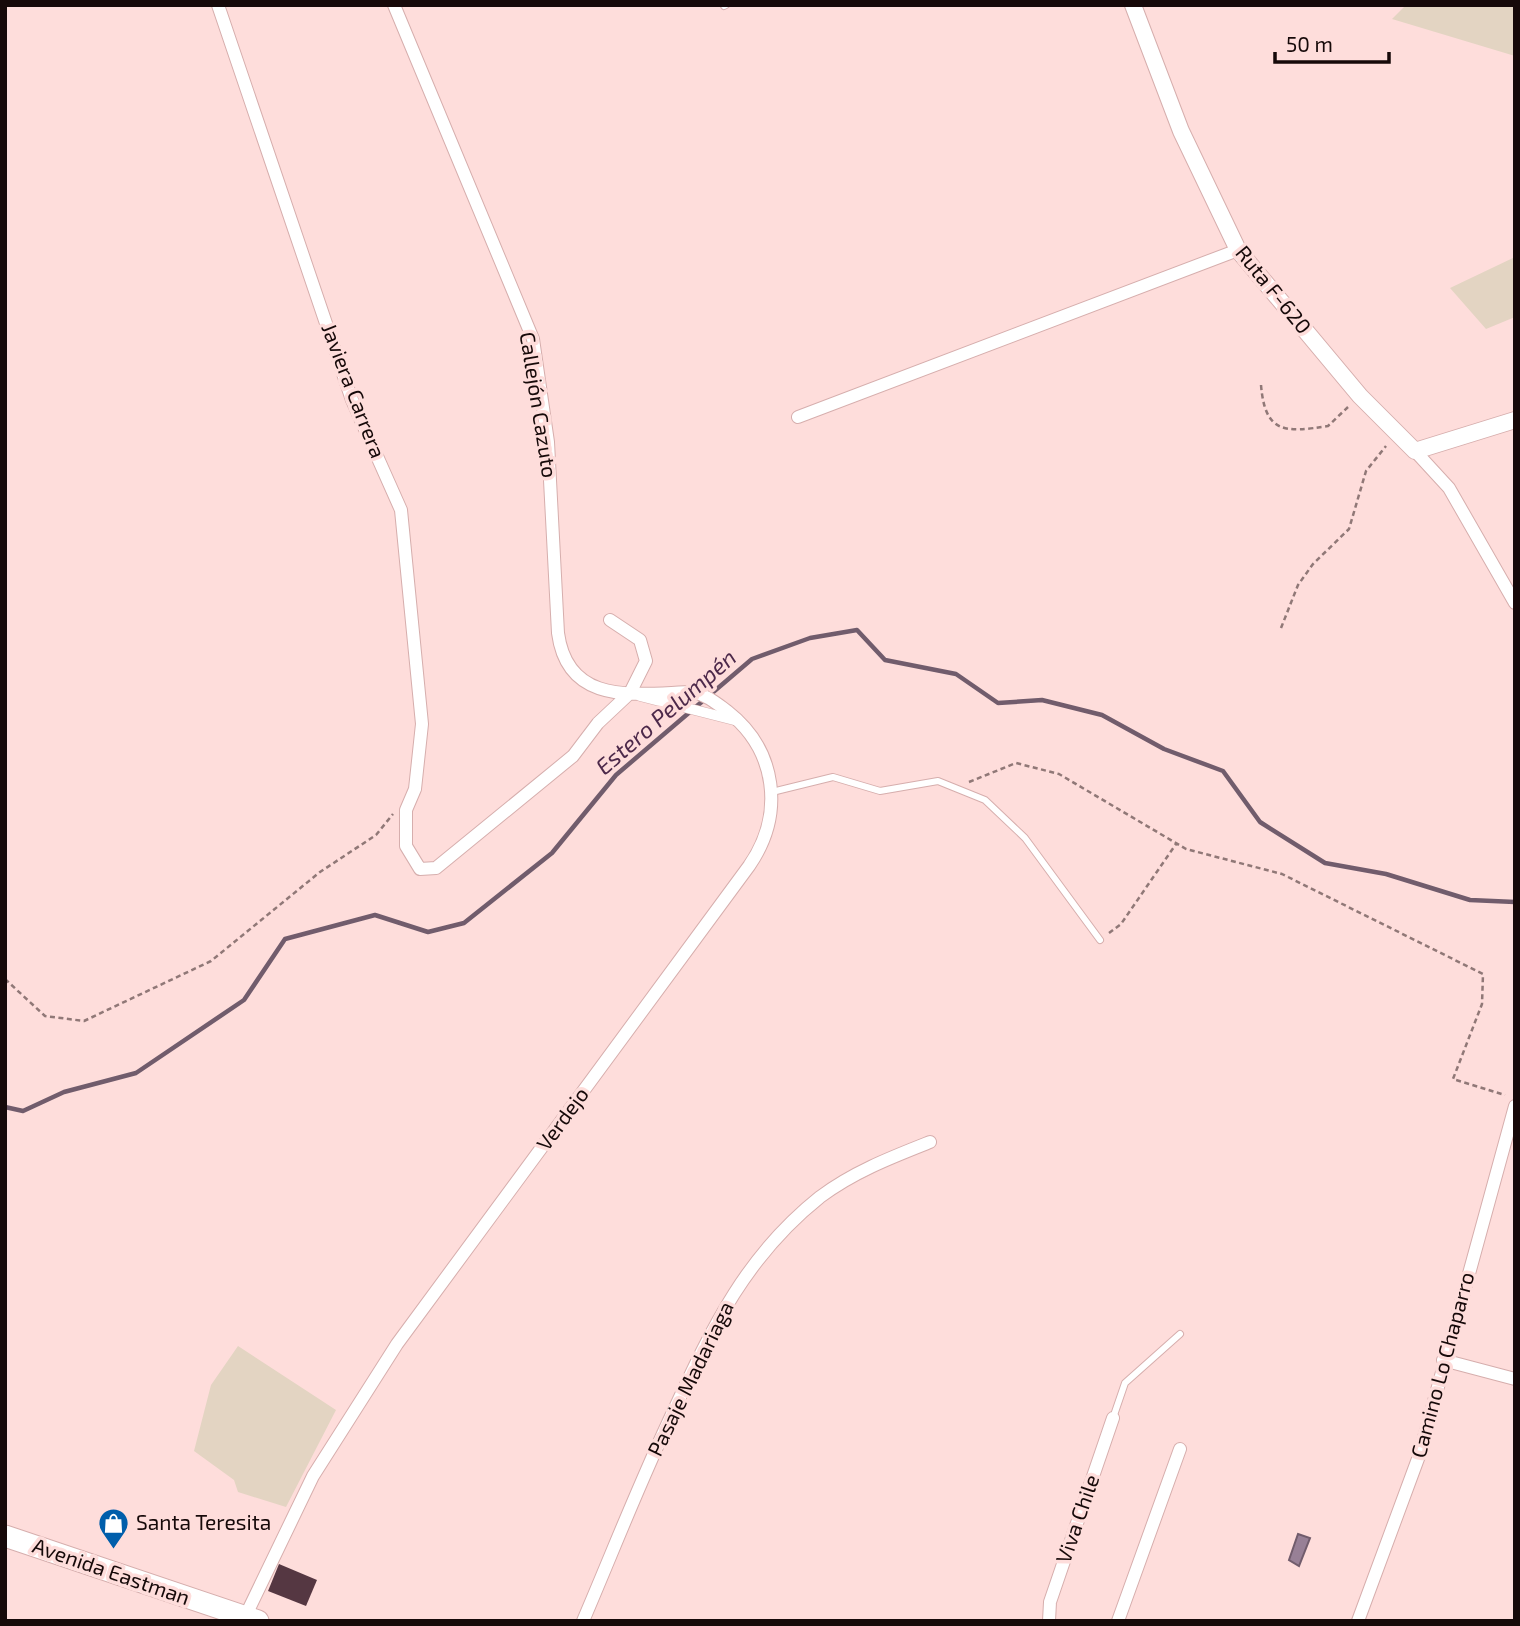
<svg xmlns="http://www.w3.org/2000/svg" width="1520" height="1626" font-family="'Exo 2',sans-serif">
<rect width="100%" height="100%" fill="#fedddb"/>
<!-- green -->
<path fill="#e3d4c2" d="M1406,5H1515V56L1392,19Z
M1515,257V317L1486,329L1450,288Z
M238,1346L336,1410L286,1507L238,1492L234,1480L194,1451L211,1385Z"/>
<!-- water -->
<path fill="#988096" stroke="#715c6c" stroke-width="2" d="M1298,1534L1310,1538L1299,1566L1289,1560Z"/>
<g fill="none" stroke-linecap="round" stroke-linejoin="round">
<!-- stream -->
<path stroke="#715c6c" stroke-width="4.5" d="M5,1107L23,1111L64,1092L136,1073L244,1000L285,939L375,915L428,932L464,923L552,853L616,775L752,659L810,638L857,630L885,660L956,674L998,703L1042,700L1102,715L1164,749L1223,771L1260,822L1325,863L1386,874L1470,900L1515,902"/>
</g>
<!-- building -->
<path fill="#553742" d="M279,1564L317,1580L306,1606L268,1591Z"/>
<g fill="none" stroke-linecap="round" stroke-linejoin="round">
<defs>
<path id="service" d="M724,6L726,5
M772,792L833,777L880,791L938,781L985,800L1025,838L1100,940
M1113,1418L1125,1383L1180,1334"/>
<path id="pedestrian" d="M640,696L738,721"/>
<path id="minor" d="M218,5L352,400L401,510L422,724L415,789L406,810V846L420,869L436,868L573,756L598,723L630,693L646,661L640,640L610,620
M798,417L1238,250
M1415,451L1449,488L1515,603
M1443,1360L1515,1379
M245,1617L313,1476L397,1344L749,866C785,814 777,750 727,711C716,703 708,696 694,692C639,693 568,708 558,633L548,442L533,339L394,5
M583,1621C613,1551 641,1479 674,1410C713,1326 746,1256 820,1197C853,1172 892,1157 930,1142
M1049,1621L1050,1602L1113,1418
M1118,1621L1180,1449
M1358,1621L1419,1456L1515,1106"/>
<path id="tertiary" d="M1133,5L1181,131L1238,250L1360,396L1415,451L1515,420"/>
<path id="primary" d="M5,1536L258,1621"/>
</defs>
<!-- service casing -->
<use href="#service" stroke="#d6aead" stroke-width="8"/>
<!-- pedestrian casing -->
<use href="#pedestrian" stroke="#d6aead" stroke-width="11"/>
<!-- minor casing -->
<use href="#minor" stroke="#d6aead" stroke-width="14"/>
<!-- tertiary casing -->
<use href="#tertiary" stroke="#d6aead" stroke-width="18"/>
<!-- primary casing -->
<use href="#primary" stroke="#d6aead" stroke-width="23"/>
<!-- path -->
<path stroke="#907877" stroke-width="2.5" stroke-dasharray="5 3.5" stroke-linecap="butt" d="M1261,385C1265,433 1284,433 1328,426L1348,407
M1281,628L1298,585L1313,564L1349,529L1366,471L1386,446
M969,782L1016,763L1059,774L1186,849L1282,874L1483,974L1482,1004L1453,1079L1505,1095
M1109,933L1121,924L1176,844
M5,979L45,1016L84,1021L211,961L320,872L376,835L393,814"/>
<!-- service -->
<use href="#service" stroke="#fff" stroke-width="6"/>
<!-- pedestrian -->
<use href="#pedestrian" stroke="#fff" stroke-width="10"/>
<!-- minor -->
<use href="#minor" stroke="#fff" stroke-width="12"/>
<!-- tertiary -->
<use href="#tertiary" stroke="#fff" stroke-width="16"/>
<!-- primary -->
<use href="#primary" stroke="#fff" stroke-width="21"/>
</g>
<!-- icons -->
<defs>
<symbol id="shop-pin" viewBox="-11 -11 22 30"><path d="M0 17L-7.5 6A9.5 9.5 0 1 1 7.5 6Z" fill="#005eab" stroke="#fedddb"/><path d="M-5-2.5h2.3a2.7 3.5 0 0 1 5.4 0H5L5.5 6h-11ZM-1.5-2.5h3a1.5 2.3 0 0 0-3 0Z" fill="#fff"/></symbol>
</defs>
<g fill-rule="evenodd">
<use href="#shop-pin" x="96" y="1506" width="35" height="47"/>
</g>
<g text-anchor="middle" stroke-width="7" stroke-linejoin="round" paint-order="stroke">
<!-- street labels -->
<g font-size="21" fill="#160909" stroke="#fedddb">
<text transform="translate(1273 290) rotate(51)" y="7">Ruta F-620</text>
<text transform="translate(353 391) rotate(69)" y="7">Javiera Carrera</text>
<text transform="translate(538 405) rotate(81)" y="7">Callejón Cazuto</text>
<text transform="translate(563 1119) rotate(-54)" y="7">Verdejo</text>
<text transform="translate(1443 1365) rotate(-75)" y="7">Camino Lo Chaparro</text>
<text transform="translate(691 1379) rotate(-64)" y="7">Pasaje Madariaga</text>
<text transform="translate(1078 1519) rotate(-71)" y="7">Viva Chile</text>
<text transform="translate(111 1572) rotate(19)" y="7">Avenida Eastman</text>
</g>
<!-- poi labels -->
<g font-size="21" fill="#160909" stroke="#fedddb" text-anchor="start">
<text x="136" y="1530">Santa Teresita</text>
</g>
<!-- water labels -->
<g font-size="23" font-style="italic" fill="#4d294a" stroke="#fedddb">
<text transform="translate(666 712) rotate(-41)" y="8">Estero Pelumpén</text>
</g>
</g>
<!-- border -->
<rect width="1520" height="1626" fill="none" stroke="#160909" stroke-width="14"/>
<!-- scale -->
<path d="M1275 52v10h114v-10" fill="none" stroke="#160909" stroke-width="3.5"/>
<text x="1286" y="52" font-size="21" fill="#160909" stroke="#fedddb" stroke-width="5" paint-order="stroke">50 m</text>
</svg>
